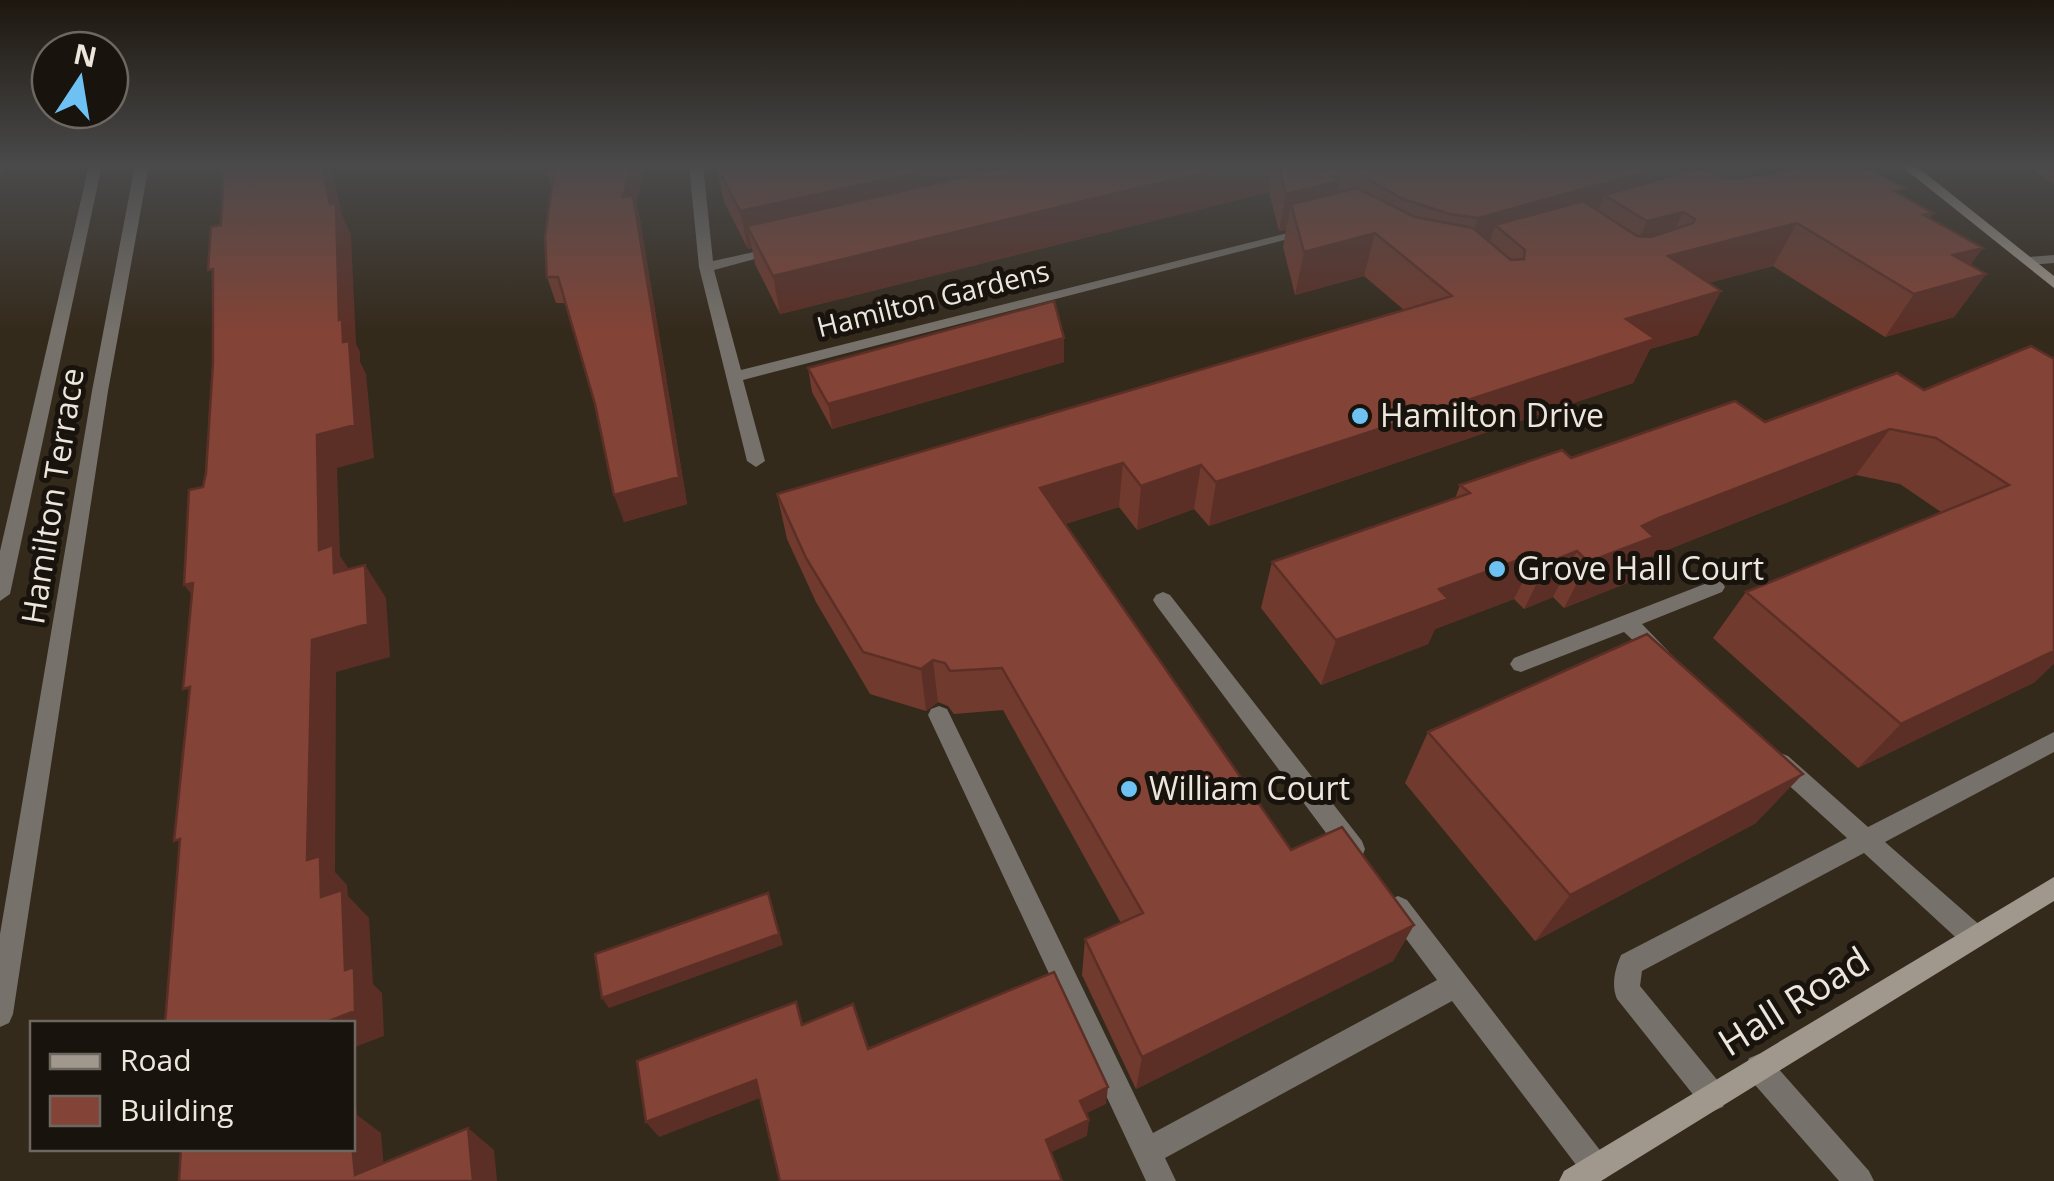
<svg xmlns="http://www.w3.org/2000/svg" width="2054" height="1181" font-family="'Open Sans',sans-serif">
<rect width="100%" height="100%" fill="#342a1c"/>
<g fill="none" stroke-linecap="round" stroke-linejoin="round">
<!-- lane -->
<path fill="#76716a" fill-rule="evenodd" d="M2054,255V263L2029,265L2022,261L2029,257Z
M1715,580L1722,582L1725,587L1722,592L1642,624L1669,652L1666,658H1652L1624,632L1521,672L1514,670L1510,664L1514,658Z
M1163,592L1170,595L1362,841L1365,849L1362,857L1353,860L1344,857L1156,605L1153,600L1156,595Z
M939,706L947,709L950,715L1153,1133L1437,980L1389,916L1385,908L1389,900L1398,896L1407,900L1606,1158L1611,1168L1606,1178L1600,1181L1586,1178L1452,1001L1165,1158L1176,1181H1146L928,715L931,709Z
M2054,732V752L1885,842L1982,927L1986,936L1982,945L1973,948L1964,945L1864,853L1642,971L1640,986L1723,1087L1727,1097L1723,1107L1713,1111L1703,1107L1617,999C1611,985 1615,969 1621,955L1847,838L1772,770L1769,763L1772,756L1780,753L1788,756L1868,827Z"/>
<!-- street -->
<path fill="#76716a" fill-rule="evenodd" d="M89,165H102L10,594L0,601V551Z
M135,165H149L108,391L13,1014L9,1023L0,1027V934L92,391Z
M689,165H703L713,261L777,247L784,251L714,270L741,370L1308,228L1315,232L743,380L765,461L756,467L747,461L699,267Z
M1759,1054L1769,1058L1869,1171L1874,1181H1839L1749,1078L1745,1068L1749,1058Z"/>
<!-- secondary -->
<path fill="#a0988d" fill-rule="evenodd" d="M1900,165H1915L2054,276V288Z
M2054,877V901L1601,1181H1559L1564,1171Z"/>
</g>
<!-- wall -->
<path fill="#713a2e" d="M645,165L636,203L640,220L687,504L624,522L595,404L566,303H556L547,277L552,187L547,172Z
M716,165H1772L1770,169L1741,177L1773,175L1789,170L1791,165H1861L1900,195L1933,213L1930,218L1970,265L1986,274L1954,317L1885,337L1773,266L1708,283L1698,335L1650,349L1633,383L1209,526L1194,509L1137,530L1119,507L1065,524L1291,850L1414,925L1393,961L1136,1089L1082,975L1085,939L1121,923L1003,710L954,714L948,706L938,702L926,711L870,694L816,602L787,539L777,494L1404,310L1364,276L1295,295L1283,247L1286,230L1279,231L1269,192L780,314L755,264L752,248L748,249L724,202Z
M2026,165H2054V184Z
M2031,346L2035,682L1858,768L1713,638L1746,592L1941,512L1900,484L1856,475L1639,561L1627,583L1564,608L1553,597L1524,609L1514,599L1435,629L1428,644L1321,685L1261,608L1272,562L1455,499L1460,485L1571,458L1765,422L1924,390Z
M1064,362L832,429L812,392L808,368Z
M1428,732L1756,823L1535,941L1405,783Z"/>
<!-- shaded-wall -->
<path fill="#5c2f26" d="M0,165H5L0,181Z
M322,165H331L342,215L351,234L356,344L360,352V362L366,374L374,458L337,468L340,556L355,578L357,606L319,550L317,435L343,342L339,320L330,204Z
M632,165H645L636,203L640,220L687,504L624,522L614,495L623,197Z
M951,165H1116L747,226L752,248L748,249L740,211Z
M1233,165H1273L1269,192L780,314L773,276Z
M1670,165H1772L1770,169L1628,210L1604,195L1594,219L1495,225L1487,250L1466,256L1478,218Z
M1339,181L1331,218L1291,204L1286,230L1279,231L1286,194Z
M1683,212L1663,254L1628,264L1647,221Z
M1797,223L1773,266L1647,299L1668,256Z
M1375,233L1364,276L1295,295L1304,252Z
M1983,248L1959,281L1986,274L1954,317L1885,337L1914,294L1953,255Z
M1721,291L1698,335L1650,349L1633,383L1209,526L1216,482L1626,319Z
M1064,338V362L832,429L828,404Z
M1890,429L1856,475L1639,561L1627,583L1564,608L1588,562L1642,526Z
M1123,463L1119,507L1040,532V488Z
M1201,465L1194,509L1137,530L1141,486Z
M1577,551L1553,597L1524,609L1547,563Z
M1537,553L1514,599L1435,629L1428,644L1321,685L1336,640L1439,589Z
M365,565L386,598L390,657L336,672L335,872L347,885L348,896L369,918L373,984L382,993L384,1036L352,1048V1024H321L345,970L307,860L312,640Z
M193,583L211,618L184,585Z
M2054,651V664L2035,682L1858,768L1901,724Z
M933,660L938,702L926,711L921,669Z
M1803,774L1756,823L1535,941L1570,895Z
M768,893L783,945L609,1008L602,998Z
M1414,925L1393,961L1136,1089L1142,1057Z
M352,1056L357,1115L381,1133L385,1181L355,1175L352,1143Z
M756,1080L765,1096L659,1137L646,1122Z
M1108,1087L1106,1104L1079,1117L1080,1101Z
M1089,1120L1087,1136L1045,1155L1046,1140Z
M468,1128L494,1150L497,1181H473Z"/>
<!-- building -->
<path fill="#834336" stroke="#5c2f26" stroke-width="2.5" d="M224,165H322L330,204L336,203L339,320L342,319L343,342L349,341L355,425L317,435L319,550L333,545L334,573L365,565L368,624L312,640L307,860L320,856L321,897L342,890L345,970L354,967L355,1011L321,1024H165L180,839L174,841L190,687L183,689L193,583L184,585L189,490L203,487L206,473L213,362V269L208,270L211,227L221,225Z
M547,165H632L623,197L633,195L679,477L614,495L595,404L558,277H547L545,237L554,172H547Z
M716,165H951L740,211Z
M1016,165H1233L773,276L747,226Z
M1278,165H1319L1339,181L1286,194Z
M1348,165H1670L1478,218L1450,214L1403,199L1359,174Z
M1802,165H1861L1905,188L1894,191L1933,213L1924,215L1983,248L1953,255L1986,274L1914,294L1797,223L1668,256L1721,291L1626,319L1655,339L1216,482L1201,465L1141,486L1123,463L1040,488L1291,850L1342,827L1414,925L1142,1057L1085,939L1143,913L1002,668L950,671L945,663L933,660L921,669L863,652L806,558L777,494L1452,296L1375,233L1304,252L1291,204L1357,188L1415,217L1473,228L1511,260L1524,259L1525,250L1495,225L1583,201L1637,236L1651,237L1693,223L1695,219L1683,212L1647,221L1604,195L1701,168L1726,179L1773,175Z
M1054,301L1064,338L828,404L808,368Z
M2031,346L2054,359V651L1901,724L1746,592L2009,485L1936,438L1890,429L1659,518L1642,526L1654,537L1588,562L1577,551L1547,563L1537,553L1439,589L1448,599L1336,640L1272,562L1470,493L1460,485L1562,450L1571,458L1735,401L1765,422L1897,373L1924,390Z
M1647,634L1803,774L1570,895L1428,732Z
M768,893L779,934L602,998L595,954Z
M1054,972L1108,1087L1080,1101L1089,1120L1046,1140L1062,1181H780L756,1080L646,1122L637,1061L796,1002L802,1025L853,1004L868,1049Z
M468,1128L473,1181H179L181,1148H352V1143L355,1175Z"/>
<!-- sky -->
<linearGradient id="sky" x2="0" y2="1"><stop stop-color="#1d170f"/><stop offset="0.5" stop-color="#4a4a4b"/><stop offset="1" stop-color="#4a4a4b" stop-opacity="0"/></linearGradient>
<rect width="2054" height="331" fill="url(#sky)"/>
<!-- markers -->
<g fill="#6ec2f3" stroke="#18130d" stroke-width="4">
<circle cx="1360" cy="416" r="10"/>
<circle cx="1497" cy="569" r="10"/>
<circle cx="1129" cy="789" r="10"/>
</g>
<g text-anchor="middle" stroke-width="10" stroke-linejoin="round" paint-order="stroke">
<!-- far-street labels -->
<g font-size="28" fill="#ede6dd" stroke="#18130d">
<text transform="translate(933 299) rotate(-14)" y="10">Hamilton Gardens</text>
</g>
<!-- poi labels -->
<g font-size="32" fill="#ede6dd" stroke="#18130d" text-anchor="start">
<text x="1380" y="427">Hamilton Drive</text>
<text x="1517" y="580">Grove Hall Court</text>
<text x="1149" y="800">William Court</text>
</g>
<!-- street labels -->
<g font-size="32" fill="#ede6dd" stroke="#18130d">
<text transform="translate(53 496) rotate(-81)" y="11">Hamilton Terrace</text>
</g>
<!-- near-street labels -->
<g font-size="38" fill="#ede6dd" stroke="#18130d">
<text transform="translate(1794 1002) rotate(-32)" y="13">Hall Road</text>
</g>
</g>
<!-- legend -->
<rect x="30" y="1021" width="325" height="130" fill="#18130d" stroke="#6d6760" stroke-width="2.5"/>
<rect x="50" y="1054" width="50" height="15" fill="#a0988d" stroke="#6d6760" stroke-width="2.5"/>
<text x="120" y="1071" font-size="30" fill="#ede6dd">Road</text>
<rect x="50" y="1096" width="50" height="30" fill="#834336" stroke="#6d6760" stroke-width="2.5"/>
<text x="120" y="1121" font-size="30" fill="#ede6dd">Building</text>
<!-- north arrow -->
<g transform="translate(80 80) rotate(12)"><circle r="48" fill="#18130d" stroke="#6d6760" stroke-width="2.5"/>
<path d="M0-8L18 38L0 25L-18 38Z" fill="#6ec2f3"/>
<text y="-15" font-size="28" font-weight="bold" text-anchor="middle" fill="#ede6dd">N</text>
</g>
</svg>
